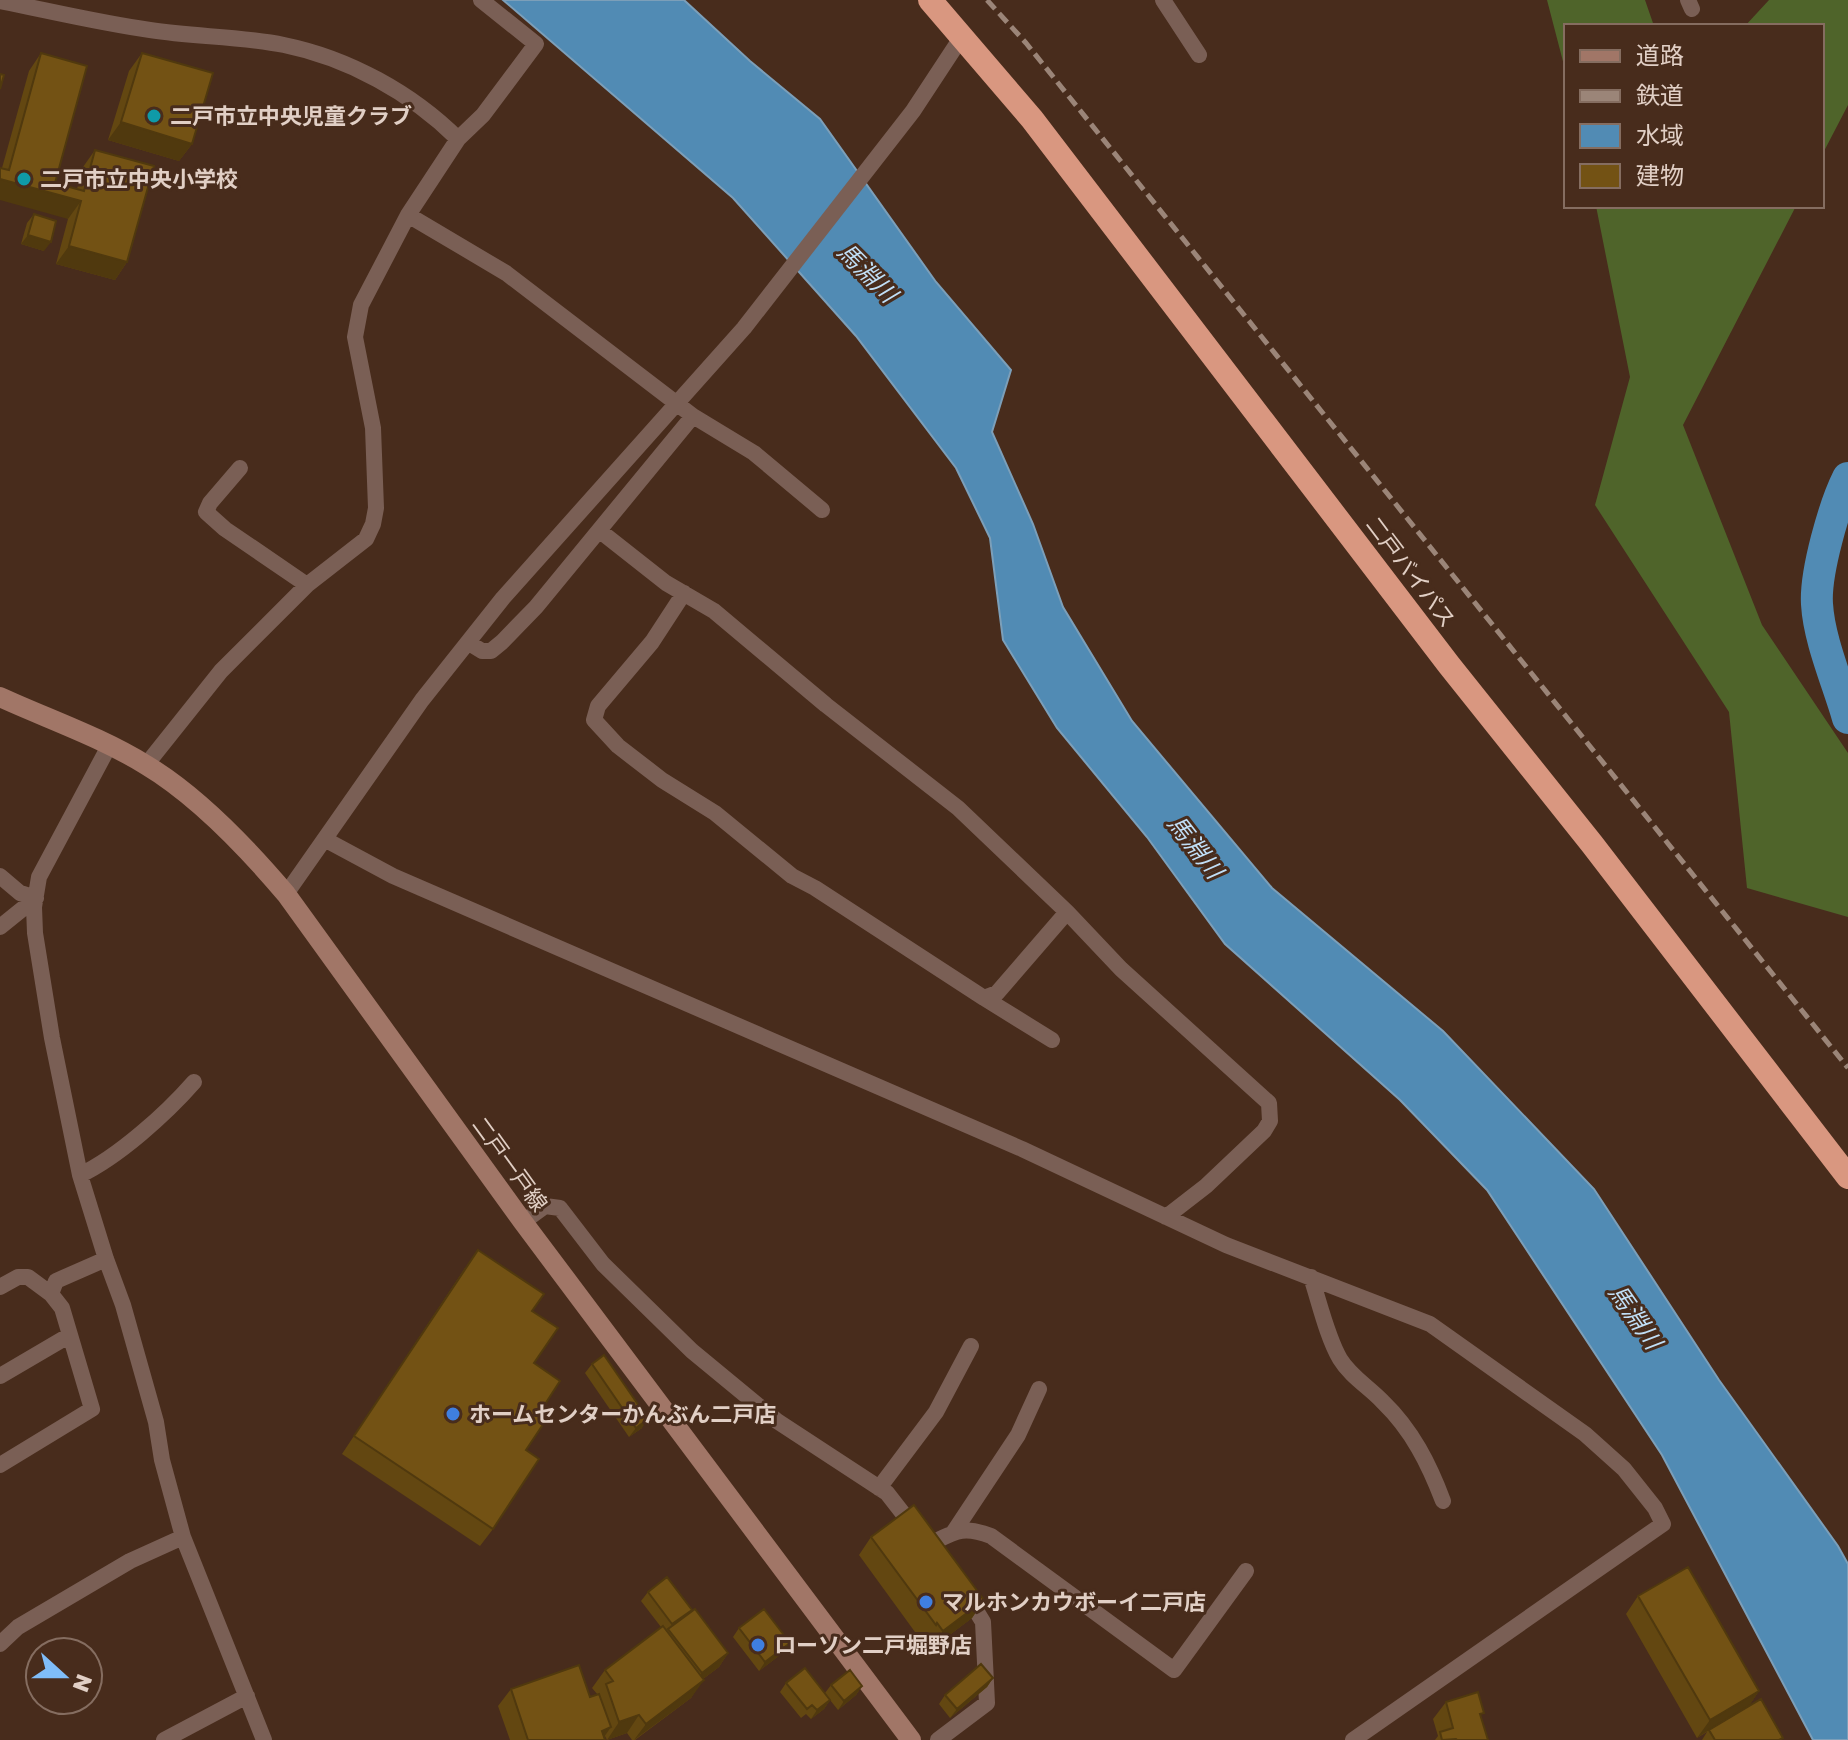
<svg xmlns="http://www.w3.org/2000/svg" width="1848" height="1740" font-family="'Golos Text','Noto Sans JP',sans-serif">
<rect width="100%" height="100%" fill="#482c1c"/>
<!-- forest -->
<path fill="#4f642a" d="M1547,0H1645L1654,26H1566V73Z
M1769,0H1848V105L1822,155V26H1745Z
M1596,206H1796L1683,425L1762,625L1848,753V917L1747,888L1729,712L1595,505L1630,377Z"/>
<!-- water -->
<path fill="#518bb4" stroke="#7c9fb9" stroke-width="2" d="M503,0H684L750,61L820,119L936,282L1011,370L992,432L1033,524L1063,607L1132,721L1272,888L1443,1031L1594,1189L1719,1380L1838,1546L1848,1564V1740H1813L1662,1455L1487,1190L1400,1100L1225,944L1147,837L1057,728L1003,640L990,538L956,468L856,336L733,198Z"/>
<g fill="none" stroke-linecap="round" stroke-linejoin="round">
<!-- river -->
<path stroke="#518bb4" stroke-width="32" d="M1848,478C1834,506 1815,573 1817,604C1819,640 1838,683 1848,718"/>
<!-- street -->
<path stroke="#7a5f55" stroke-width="16" d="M1163,0L1199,55
M1688,0L1692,9
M0,1C50,11 100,23 150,30C194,37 240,36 284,45C348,58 412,93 458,139L408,215L361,305L355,337L373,428L376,508L373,524L366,539L307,585L221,671L146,765
M458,139L483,115L536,44L481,0
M408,215L506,273L693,416L536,607L502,642L491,651H482L469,643
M693,416L754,453L822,510
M240,468L210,503L206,512L225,529L307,585
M600,531L666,583L714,611L826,705L958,808L1067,912L1121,969L1269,1103L1270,1121L1264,1131L1206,1186L1166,1217
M684,593L652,642L598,706L594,720L618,746L662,780L715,813L792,876L815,888L984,998L997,993L1067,912
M109,746L39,877L34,907L35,933L52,1038L80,1175L106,1259L123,1305L156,1422L162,1460L183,1537L264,1740
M326,840L393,876L1022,1149L1226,1245L1430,1324L1585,1434L1624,1469L1655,1508L1663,1524L1353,1740
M0,876L20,893L36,898
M286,894L422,700L503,598L744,328L913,111L961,38
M0,927L36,898
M984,998L1052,1040
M80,1175C118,1157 166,1114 194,1082
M523,1222L545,1206L560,1208L603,1264L692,1351L777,1421L887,1493L915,1529
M1311,1277C1319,1301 1327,1337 1340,1359C1351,1377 1369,1387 1383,1402C1412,1430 1429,1464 1443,1501
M0,1287L18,1277H28L51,1294
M0,1376L70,1335
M0,1465L92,1409L62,1308L51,1294L56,1281L106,1259
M879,1488L936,1412L971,1346
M953,1533L1018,1435L1039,1389
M928,1545C955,1532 961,1525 991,1536L1174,1670L1246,1571
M0,1644L18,1627L130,1561L183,1537
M164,1740L247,1696
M938,1740L987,1703L983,1622L966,1594"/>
<!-- secondary -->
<path stroke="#a17667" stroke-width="20" d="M0,697C48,719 101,737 146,765C198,796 247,848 286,894L523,1222L911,1740"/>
<!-- highway -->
<path stroke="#d99780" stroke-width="24" d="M930,0L1032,119L1449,665L1592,844L1848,1177"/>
<!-- rail -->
<path stroke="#9b8578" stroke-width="5" stroke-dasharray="12 6" stroke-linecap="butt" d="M987,0L1026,43L1848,1068"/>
</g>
<!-- wall -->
<path fill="#634711" d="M41,53L55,183L77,189L83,167L95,150L127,262L115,280L56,264L68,219L2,168L29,71Z
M142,53L192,144L179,161L108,140L129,71Z
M34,214L44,251L21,244L27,223Z
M465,1268L532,1311L534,1363L526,1450L493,1529L480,1546L342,1454Z
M592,1364L642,1428L629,1437L585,1373Z
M871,1537L984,1600L972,1618L931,1649L925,1641L923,1643L859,1555Z
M648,1592L692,1610L728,1653L719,1667L703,1679L691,1698L635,1740H632L627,1733L607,1740L605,1736L604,1738L605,1740H510L498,1706L511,1689L590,1697L598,1695L592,1688L605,1670L661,1627L641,1601Z
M1638,1596L1759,1691L1748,1707L1781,1740H1702L1707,1732L1697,1738L1626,1614Z
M739,1628L784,1652L759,1671L733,1637Z
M993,1678L987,1687L950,1718L939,1704L945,1695Z
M786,1683L825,1693L831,1685L862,1686L856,1695L838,1710L830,1700L824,1709L811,1719L806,1714L801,1718L780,1692Z
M1446,1702L1481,1717L1488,1740H1435L1438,1736L1433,1719Z"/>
<!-- shaded-wall -->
<path fill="#50390e" d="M121,122L192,144L179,161L108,140Z
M0,179L81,201L68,219L0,200Z
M28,235L51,242L44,251L21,244Z
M69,246L127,262L115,280L56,264Z
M648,1419L642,1428L629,1437L636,1428Z
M984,1600L972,1618L931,1649L943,1631Z
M790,1643L784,1652L759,1671L765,1662Z
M728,1653L719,1667L692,1687L702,1673Z
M993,1678L987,1687L950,1718L957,1709Z
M704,1680L691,1698L634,1740L646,1724Z
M862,1686L856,1695L838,1710L844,1701Z
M1759,1691L1747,1709L1709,1730L1697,1738L1710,1720Z
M830,1700L824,1709L811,1719L817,1710Z
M639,1715L627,1733L607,1740L619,1722Z
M611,1727L602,1740V1731Z"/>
<!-- building -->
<path fill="#735214" stroke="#50390e" stroke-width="2" d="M41,53L87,66L55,183L84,191L95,150L154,166L127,262L69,246L81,201L0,179V168L9,170Z
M142,53L213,73L192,144L121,122Z
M0,74L4,75L0,89Z
M34,214L56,221L51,242L28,235Z
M478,1250L544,1294L532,1311L558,1328L534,1363L560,1381L540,1412L548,1417L526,1450L539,1459L493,1529L354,1436Z
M604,1355L648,1419L636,1428L592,1364Z
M914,1505L984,1600L943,1631L937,1623L936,1625L871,1537Z
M1688,1567L1759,1691L1710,1720L1638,1596Z
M667,1577L692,1610L672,1624L648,1592Z
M695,1609L728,1653L702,1673L668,1629Z
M764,1609L790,1643L765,1662L739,1628Z
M663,1626L704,1680L646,1724L639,1715L619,1722L606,1684L613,1681L605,1670Z
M981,1664L993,1678L957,1709L945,1695Z
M579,1665L590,1697L599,1694L611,1727L602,1731L605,1740H528L511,1689Z
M805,1668L830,1700L817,1710L812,1705L807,1709L786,1683Z
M850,1670L862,1686L844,1701L831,1685Z
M1478,1692L1484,1713L1480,1714L1488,1740H1457L1456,1739L1442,1740L1440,1732L1453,1728L1446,1702Z
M1761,1699L1783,1738L1779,1740H1715L1709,1730Z"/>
<!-- markers -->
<g fill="#0f9aa8" stroke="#482c1c" stroke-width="3">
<circle cx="154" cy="116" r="8"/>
<circle cx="24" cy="179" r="8"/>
</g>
<g fill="#3f7fe0" stroke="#482c1c" stroke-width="3">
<circle cx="453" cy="1414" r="8"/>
<circle cx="926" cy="1602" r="8"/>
<circle cx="758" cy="1645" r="8"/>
</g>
<g text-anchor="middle" stroke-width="6" stroke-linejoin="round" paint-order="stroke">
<!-- poi labels -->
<g font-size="22" font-weight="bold" fill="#e1cfc5" stroke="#482c1c" text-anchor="start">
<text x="170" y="124">二戸市立中央児童クラブ</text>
<text x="40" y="187">二戸市立中央小学校</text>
<text x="469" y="1422">ホームセンターかんぶん二戸店</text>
<text x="942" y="1610">マルホンカウボーイ二戸店</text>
<text x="774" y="1653">ローソン二戸堀野店</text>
</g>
<!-- street labels -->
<g font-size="22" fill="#e1cfc5" stroke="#482c1c">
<text transform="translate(1411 572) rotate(53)" y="8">二戸バイパス</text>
<text transform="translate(510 1164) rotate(54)" y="8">二戸一戸線</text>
</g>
<!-- water labels -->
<g font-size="24" font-style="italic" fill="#c0dff7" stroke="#482c1c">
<text transform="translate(867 273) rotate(45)" y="8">馬淵川</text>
<text transform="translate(1195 847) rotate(52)" y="8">馬淵川</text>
<text transform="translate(1635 1317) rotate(55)" y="8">馬淵川</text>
</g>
</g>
<!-- legend -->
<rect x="1564" y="24" width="260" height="184" fill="#482c1c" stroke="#856d60" stroke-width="2"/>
<rect x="1580" y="50" width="40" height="12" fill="#a17667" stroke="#856d60" stroke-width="2"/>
<text x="1636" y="64" font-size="24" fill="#e1cfc5">道路</text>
<rect x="1580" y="90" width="40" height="12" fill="#9b8578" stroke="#856d60" stroke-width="2"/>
<text x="1636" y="104" font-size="24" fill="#e1cfc5">鉄道</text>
<rect x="1580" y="124" width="40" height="24" fill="#518bb4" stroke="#856d60" stroke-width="2"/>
<text x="1636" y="144" font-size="24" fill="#e1cfc5">水域</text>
<rect x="1580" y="164" width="40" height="24" fill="#735214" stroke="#856d60" stroke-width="2"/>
<text x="1636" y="184" font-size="24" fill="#e1cfc5">建物</text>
<!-- north arrow -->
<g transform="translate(64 1676) rotate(111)"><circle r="38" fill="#482c1c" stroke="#856d60" stroke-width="2"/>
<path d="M0-6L14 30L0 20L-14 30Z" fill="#7fbdf9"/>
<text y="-12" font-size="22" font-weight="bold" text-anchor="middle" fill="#e1cfc5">N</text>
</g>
</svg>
